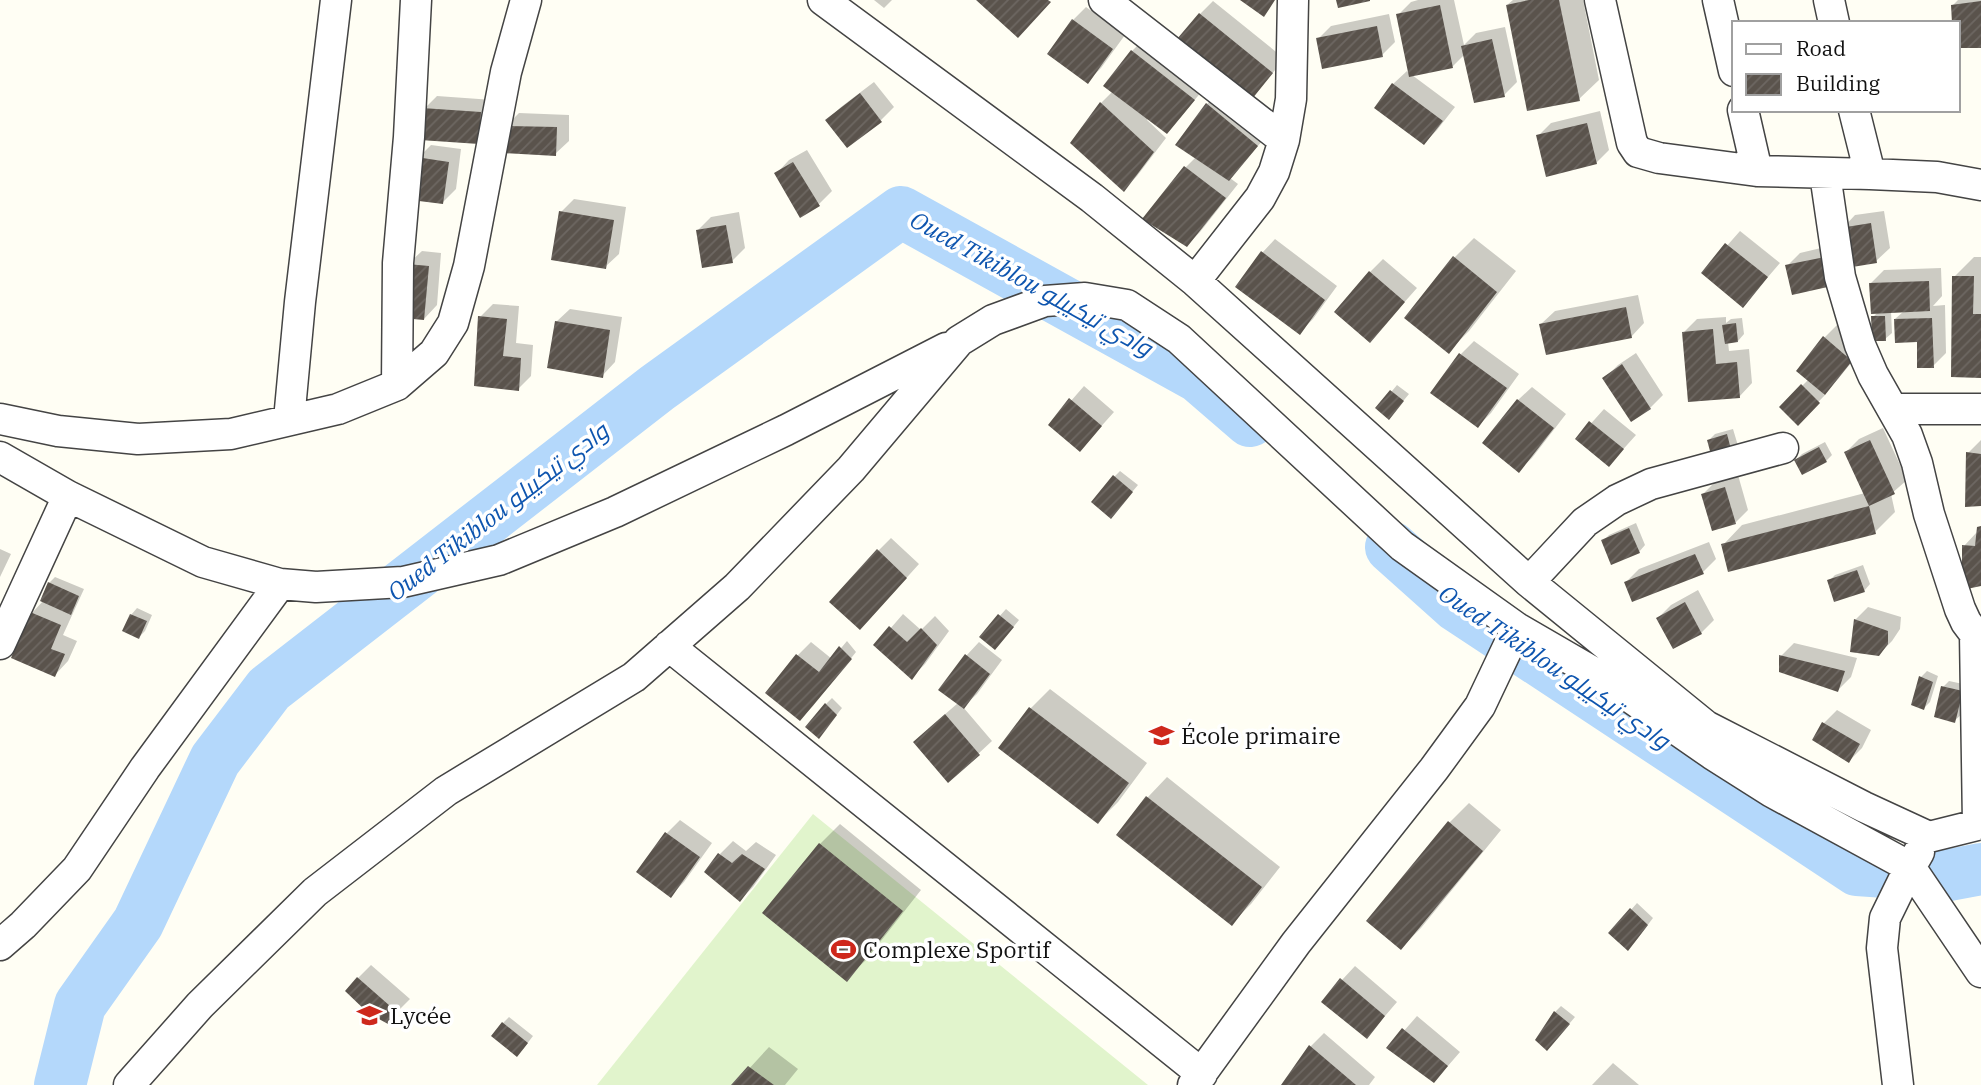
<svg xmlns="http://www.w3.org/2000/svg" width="1981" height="1085" font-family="'IBM Plex Serif',Cairo,serif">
<defs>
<pattern id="building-hatch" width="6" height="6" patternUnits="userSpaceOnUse" patternTransform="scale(1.75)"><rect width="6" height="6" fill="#5a534c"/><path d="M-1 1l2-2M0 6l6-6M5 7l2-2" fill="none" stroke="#6d6762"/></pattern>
</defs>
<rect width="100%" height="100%" fill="#fffef4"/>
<!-- pitch -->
<path fill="#e1f4cc" d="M813,814L1148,1085H597Z"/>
<!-- shadow -->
<path fill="#0003" d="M874,0H892L884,8Z
M1418,0H1454L1464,45L1476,33L1505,27L1517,82L1504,95L1465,54L1453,66L1412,75L1455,107L1437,130L1424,143L1393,84L1407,71L1410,74L1398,15L1411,2Z
M1513,0H1583L1599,80L1579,99L1507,5Z
M1958,0H1981V46L1958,23L1953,5Z
M1213,1L1285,59L1252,96L1200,14Z
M1086,7L1125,35L1101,68L1088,81L1073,20Z
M1389,14L1395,42L1382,55L1318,39L1331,26Z
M1145,38L1206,86L1180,118H1148L1147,120L1166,138L1137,176L1124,189L1073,143L1101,103L1113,91L1132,51Z
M874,82L894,107L881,120H827L841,107Z
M1220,91L1270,132L1230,178L1238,184L1200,232L1187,245L1185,168L1196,157L1207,104Z
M437,96L493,100L478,142L424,109Z
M1600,111L1609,150L1596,163L1538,136L1551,123Z
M519,113L569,115V141L555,154L506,126Z
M431,145L461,149L456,189L443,202L418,158Z
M807,150L832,191L819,204L776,174L789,160Z
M574,199L626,207L619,254L605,267L561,212Z
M1884,211L1890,248L1876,261L1842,229L1855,215Z
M739,212L745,248L732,261L698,230L711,217Z
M1740,231L1780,263L1743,306L1703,273Z
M1474,238L1516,271L1469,331L1449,351L1454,258Z
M1275,239L1337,286L1313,319L1300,332L1262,253Z
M1838,244L1844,271L1787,266L1800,253Z
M422,251L441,253L437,305L424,319L408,264Z
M1974,257H1981V376L1954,277Z
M1383,259L1417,288L1370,341V272Z
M1941,268L1942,296L1933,306L1945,305L1946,353L1933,366L1918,340L1895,319L1904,311H1891L1892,333L1885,339L1873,317L1878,312L1871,283L1884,270Z
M1638,295L1644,323L1631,337L1541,324L1555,311Z
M493,304L519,306L516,343L533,345L531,376L518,389L480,317Z
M570,309L622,317L615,362L602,376L556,322Z
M1726,317V323L1731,319L1742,318L1744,334L1738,341L1728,342L1729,351L1749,349L1752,383L1739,397L1684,332L1697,319Z
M1837,325L1864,347L1838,379L1823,394L1825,395L1798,423L1781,407L1809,379L1824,338Z
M1474,341L1519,374L1491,413L1478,426L1461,354Z
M1636,353L1663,395L1650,408L1605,378L1618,365Z
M1397,385L1409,394L1395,411L1378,408Z
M1084,386L1114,412L1080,450L1050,425Z
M1532,387L1566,414L1532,458L1518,471L1484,443L1518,400Z
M1604,409L1636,435L1609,465L1577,439Z
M1883,428L1907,480L1891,494L1895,512L1875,532L1723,545L1742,525L1865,493L1846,452L1859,439Z
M1733,429L1739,449L1732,455L1709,440L1715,434Z
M1981,440V505L1968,453Z
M1825,442L1832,455L1826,461L1796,460L1802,454Z
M1120,471L1138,485L1117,510L1114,477Z
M1738,475L1748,510L1735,523L1703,494L1716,481Z
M1636,523L1645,545L1639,552L1603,541L1609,535Z
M1981,526V584L1964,546L1977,532Z
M891,538L919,564L873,615L878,551Z
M1709,542L1716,559L1703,572L1626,582L1639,569Z
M0,549L11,554L0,577Z
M1863,565L1870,584L1864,591L1829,581L1835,575Z
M55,577L84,589L63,635L77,641L68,661L55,675L32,613L43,601L49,583Z
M1698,590L1714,620L1701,633L1658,618L1671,605Z
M1868,607L1901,617L1900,629L1892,641L1879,654L1855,620Z
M137,608L152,615L145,631L139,637L131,615Z
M1006,609L1019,620L1001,642L981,637Z
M903,614L921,630L935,616L949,631L925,664L912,677L876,645Z
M847,641L856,652L813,706L800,719L768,692L798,655L811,642L832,659Z
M979,642L1002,660L977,694L963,707L992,741L978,754L928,729L958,703L966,656Z
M1794,643L1857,658L1851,677L1838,690L1781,656Z
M1927,671L1938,676L1930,702L1924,708L1921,677Z
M1949,681L1968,685L1961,715L1954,721L1943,687Z
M1050,689L1147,763L1118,802L1098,822L1030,709Z
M832,698L842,708L824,731L826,704Z
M1837,710L1871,730L1862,748L1849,761L1815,739L1824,723Z
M1167,777L1280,867L1251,904L1231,924L1118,835L1148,797Z
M1469,803L1501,830L1421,928L1401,948L1449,823Z
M680,820L712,843L684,882L671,895L639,872L667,833Z
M840,824L921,890L866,960L846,979L820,844Z
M733,841L746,851L756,842L776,855L753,887L740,900L720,854Z
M1637,903L1653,918L1634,943L1611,933Z
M371,965L410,999L387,1022L358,978Z
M1355,966L1397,1002L1367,1037L1342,980Z
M1561,1006L1575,1017L1553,1043L1555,1012Z
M1417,1016L1460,1052L1447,1067L1389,1048Z
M509,1017L533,1036L523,1049L503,1023Z
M1324,1033L1375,1077L1369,1085H1283L1311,1046Z
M769,1047L798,1069L785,1085H734Z
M1613,1063L1639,1085H1592Z"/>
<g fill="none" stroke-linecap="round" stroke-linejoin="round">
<!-- river -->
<path stroke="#b4d8fb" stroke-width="52" d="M1391,547L1457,606L1857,870L1944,876L1981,869
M60,1085L80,1005L138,923L215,760L269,689L657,388L901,212L1199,377L1250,421"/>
</g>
<!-- building -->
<path fill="url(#building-hatch)" d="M976,0H1048L1051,2L1018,38Z
M1240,0H1275L1264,17Z
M1336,0H1370V1L1338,8Z
M1529,0H1559L1580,101L1527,111L1506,5Z
M1981,1V48H1958V23H1952L1951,5Z
M1440,5L1453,68L1409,77L1396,14Z
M1199,13L1273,73L1252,99L1177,39Z
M1072,19L1113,49L1088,84L1047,54Z
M1377,26L1383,57L1322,69L1316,38Z
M1492,39L1505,97L1474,103L1461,46Z
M1131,50L1195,100L1167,134L1103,86Z
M1392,83L1443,121L1424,145L1374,108Z
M860,93L882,122L847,148L825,120Z
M1100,102L1154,152L1124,192L1070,143Z
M1206,103L1258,146L1229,181L1175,145Z
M422,108L481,112L479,144L420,140Z
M1587,123L1597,164L1546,177L1536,135Z
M504,126L557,127L556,156L503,153Z
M416,157L449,162L443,204L411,200Z
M793,162L820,206L800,218L774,173Z
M1184,166L1226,198L1187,247L1142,219Z
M559,211L614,220L606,269L551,260Z
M1871,223L1877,263L1846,268L1840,228Z
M726,225L733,263L702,268L696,230Z
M1725,243L1768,277L1743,308L1701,273Z
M1261,251L1325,300L1300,335L1235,287Z
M1453,256L1497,292L1449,354L1404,318Z
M1825,257L1832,286L1792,295L1785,265Z
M407,264L429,266L424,320L402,318Z
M1369,271L1405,302L1370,343L1334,312Z
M1952,276H1974L1973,314H1981V378L1951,377Z
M1929,281L1930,311L1871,314L1869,283Z
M1626,307L1632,338L1546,355L1539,324Z
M478,316L507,319L503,356L521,358L519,391L474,386Z
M1871,316H1885L1886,341H1872Z
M1932,318L1934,368H1917V342L1895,343L1894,319Z
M555,321L610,330L603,378L547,368Z
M1736,323L1738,342L1725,344L1722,325Z
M1713,329L1716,364L1737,362L1740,398L1688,402L1682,332Z
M1823,336L1852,361L1825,395L1796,371Z
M1459,353L1507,388L1478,428L1430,393Z
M1622,364L1651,409L1631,422L1602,378Z
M1801,384L1820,403L1798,426L1779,407Z
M1390,390L1404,401L1389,420L1375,408Z
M1069,398L1102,426L1080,452L1048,425Z
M1517,399L1554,428L1519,473L1482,443Z
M1589,421L1624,449L1609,467L1575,439Z
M1727,434L1733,457L1713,462L1707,440Z
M1870,440L1895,494L1869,506L1844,452Z
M1819,447L1827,462L1802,475L1794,460Z
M1966,452L1981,454V506L1965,507Z
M1113,475L1133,492L1111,519L1091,502Z
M1725,487L1736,524L1712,531L1701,494Z
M1869,506L1876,534L1728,572L1721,544Z
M1981,526V586L1962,590V545L1975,546L1977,527Z
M1629,528L1640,553L1611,565L1601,540Z
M877,549L907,578L860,630L829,602Z
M1695,554L1704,574L1632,602L1624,582Z
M1857,570L1865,592L1834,602L1827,580Z
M48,582L79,596L71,615L40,601Z
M1685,602L1702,634L1673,649L1656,618Z
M30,612L61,625L51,649L65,654L55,677L11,658Z
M130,614L147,621L139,639L122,631Z
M998,614L1014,627L995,650L979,637Z
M1854,619L1888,631V644L1879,656L1850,652Z
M889,626L907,642L921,628L937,645L912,680L873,645Z
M839,646L852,659L800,721L765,693L796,654L819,672Z
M965,654L990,674L964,709L938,690Z
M1779,655L1845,671L1838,692L1779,672Z
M1919,676L1933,682L1924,710L1911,705Z
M1941,686L1963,691L1955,723L1934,717Z
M825,703L837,715L819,739L805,727Z
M1029,707L1129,783L1098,824L998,748Z
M945,714L980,755L948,783L913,742Z
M1822,722L1860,744L1849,763L1812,740Z
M1146,796L1262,887L1232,926L1116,835Z
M1448,821L1483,851L1401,950L1366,921Z
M665,832L700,857L671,898L636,872Z
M819,843L903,911L847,982L762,913Z
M718,853L732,863L742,854L765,869L740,902L704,872Z
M1630,908L1648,925L1628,951L1608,933Z
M357,977L398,1013L388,1024L368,1013L345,991Z
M1340,978L1385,1016L1367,1039L1321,1002Z
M1554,1011L1570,1024L1547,1051L1535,1040Z
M502,1022L528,1043L517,1057L491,1036Z
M1402,1028L1448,1066L1434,1083L1386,1048Z
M1309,1045L1356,1085H1281Z
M748,1066L774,1085H731Z"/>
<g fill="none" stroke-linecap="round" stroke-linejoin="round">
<defs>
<path id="minor" d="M823,0L1092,198L1195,281L1529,582L1706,726L1864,807L1929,837L1981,824
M1104,0L1284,140
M1600,0L1632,143L1638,152L1659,158L1757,171L1870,174
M1718,0L1734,71
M1829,0L1834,23
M1743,110L1757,171
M1854,110L1870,174L1937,177L1981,185
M1825,174L1840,277L1860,345L1873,375L1907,435L1917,463L1929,514L1960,609L1966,622L1975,634L1978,824
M1195,281L1260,198L1274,172L1284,140L1291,99L1293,0
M397,385L398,263L409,137L416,0
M1893,409H1981
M0,419L58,431L138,439L231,434L338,409L397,385L434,353L453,323L469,266L506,72L526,0
M289,420L300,302L336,0
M0,457L68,496L203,562L280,584L316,587L403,582L499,560L615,512L786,430L946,348
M1529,582L1585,522L1617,500L1651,484L1783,448
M0,644L68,496
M669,646L1202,1074
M0,945L23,925L77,869L145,768L280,584
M129,1085L200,1005L315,892L446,791L634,677L737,587L851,469L959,341L993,320L1045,301L1085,298L1127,305L1179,339L1402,546L1517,628L1598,675L1712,754L1772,792L1910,867L1981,972
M1193,1085L1296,943L1434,769L1480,706L1517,628
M1898,1085L1882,948L1885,918L1907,873L1919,852"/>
</defs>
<!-- minor casing -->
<use href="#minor" stroke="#444" stroke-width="33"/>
<!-- minor -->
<use href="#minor" stroke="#fff" stroke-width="30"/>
</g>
<!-- icons -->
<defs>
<symbol id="school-bare" viewBox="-9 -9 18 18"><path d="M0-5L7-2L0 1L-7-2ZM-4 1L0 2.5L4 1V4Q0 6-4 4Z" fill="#ce281c" stroke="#fff" stroke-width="2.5" paint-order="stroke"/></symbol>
<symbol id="stadium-bare" viewBox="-9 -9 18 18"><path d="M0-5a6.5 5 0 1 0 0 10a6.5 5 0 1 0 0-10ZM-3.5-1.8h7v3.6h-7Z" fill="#ce281c" stroke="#fff" stroke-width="2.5" paint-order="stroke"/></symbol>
</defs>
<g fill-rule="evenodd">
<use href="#school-bare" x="1144" y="718" width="35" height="35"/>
<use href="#stadium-bare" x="826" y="932" width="35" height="35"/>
<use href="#school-bare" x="352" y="998" width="35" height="35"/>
</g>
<g text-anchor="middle" stroke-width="7" stroke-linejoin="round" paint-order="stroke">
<!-- poi labels -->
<g font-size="23" fill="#111" stroke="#fff" text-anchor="start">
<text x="1181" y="744">École primaire</text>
<text x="863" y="958">Complexe Sportif</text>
<text x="390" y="1024">Lycée</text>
</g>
<!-- water labels -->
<g font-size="24" font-style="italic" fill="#0e55af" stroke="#fff">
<text transform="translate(1031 284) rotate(29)" y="8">Oued Tikiblou وادي تيكيبلو</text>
<text transform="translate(498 512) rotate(-38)" y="8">Oued Tikiblou وادي تيكيبلو</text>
<text transform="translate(1554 667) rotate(34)" y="8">Oued Tikiblou وادي تيكيبلو</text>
</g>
</g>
<!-- legend -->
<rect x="1732" y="21" width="228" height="91" fill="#ffffff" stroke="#a0a0a0" stroke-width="2"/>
<rect x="1746" y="44" width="35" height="10" fill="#ffffff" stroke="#a0a0a0" stroke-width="2"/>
<text x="1796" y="56" font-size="21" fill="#111111">Road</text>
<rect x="1746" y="74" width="35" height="21" fill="url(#building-hatch)" stroke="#a0a0a0" stroke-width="2"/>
<text x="1796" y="91" font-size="21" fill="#111111">Building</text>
</svg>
